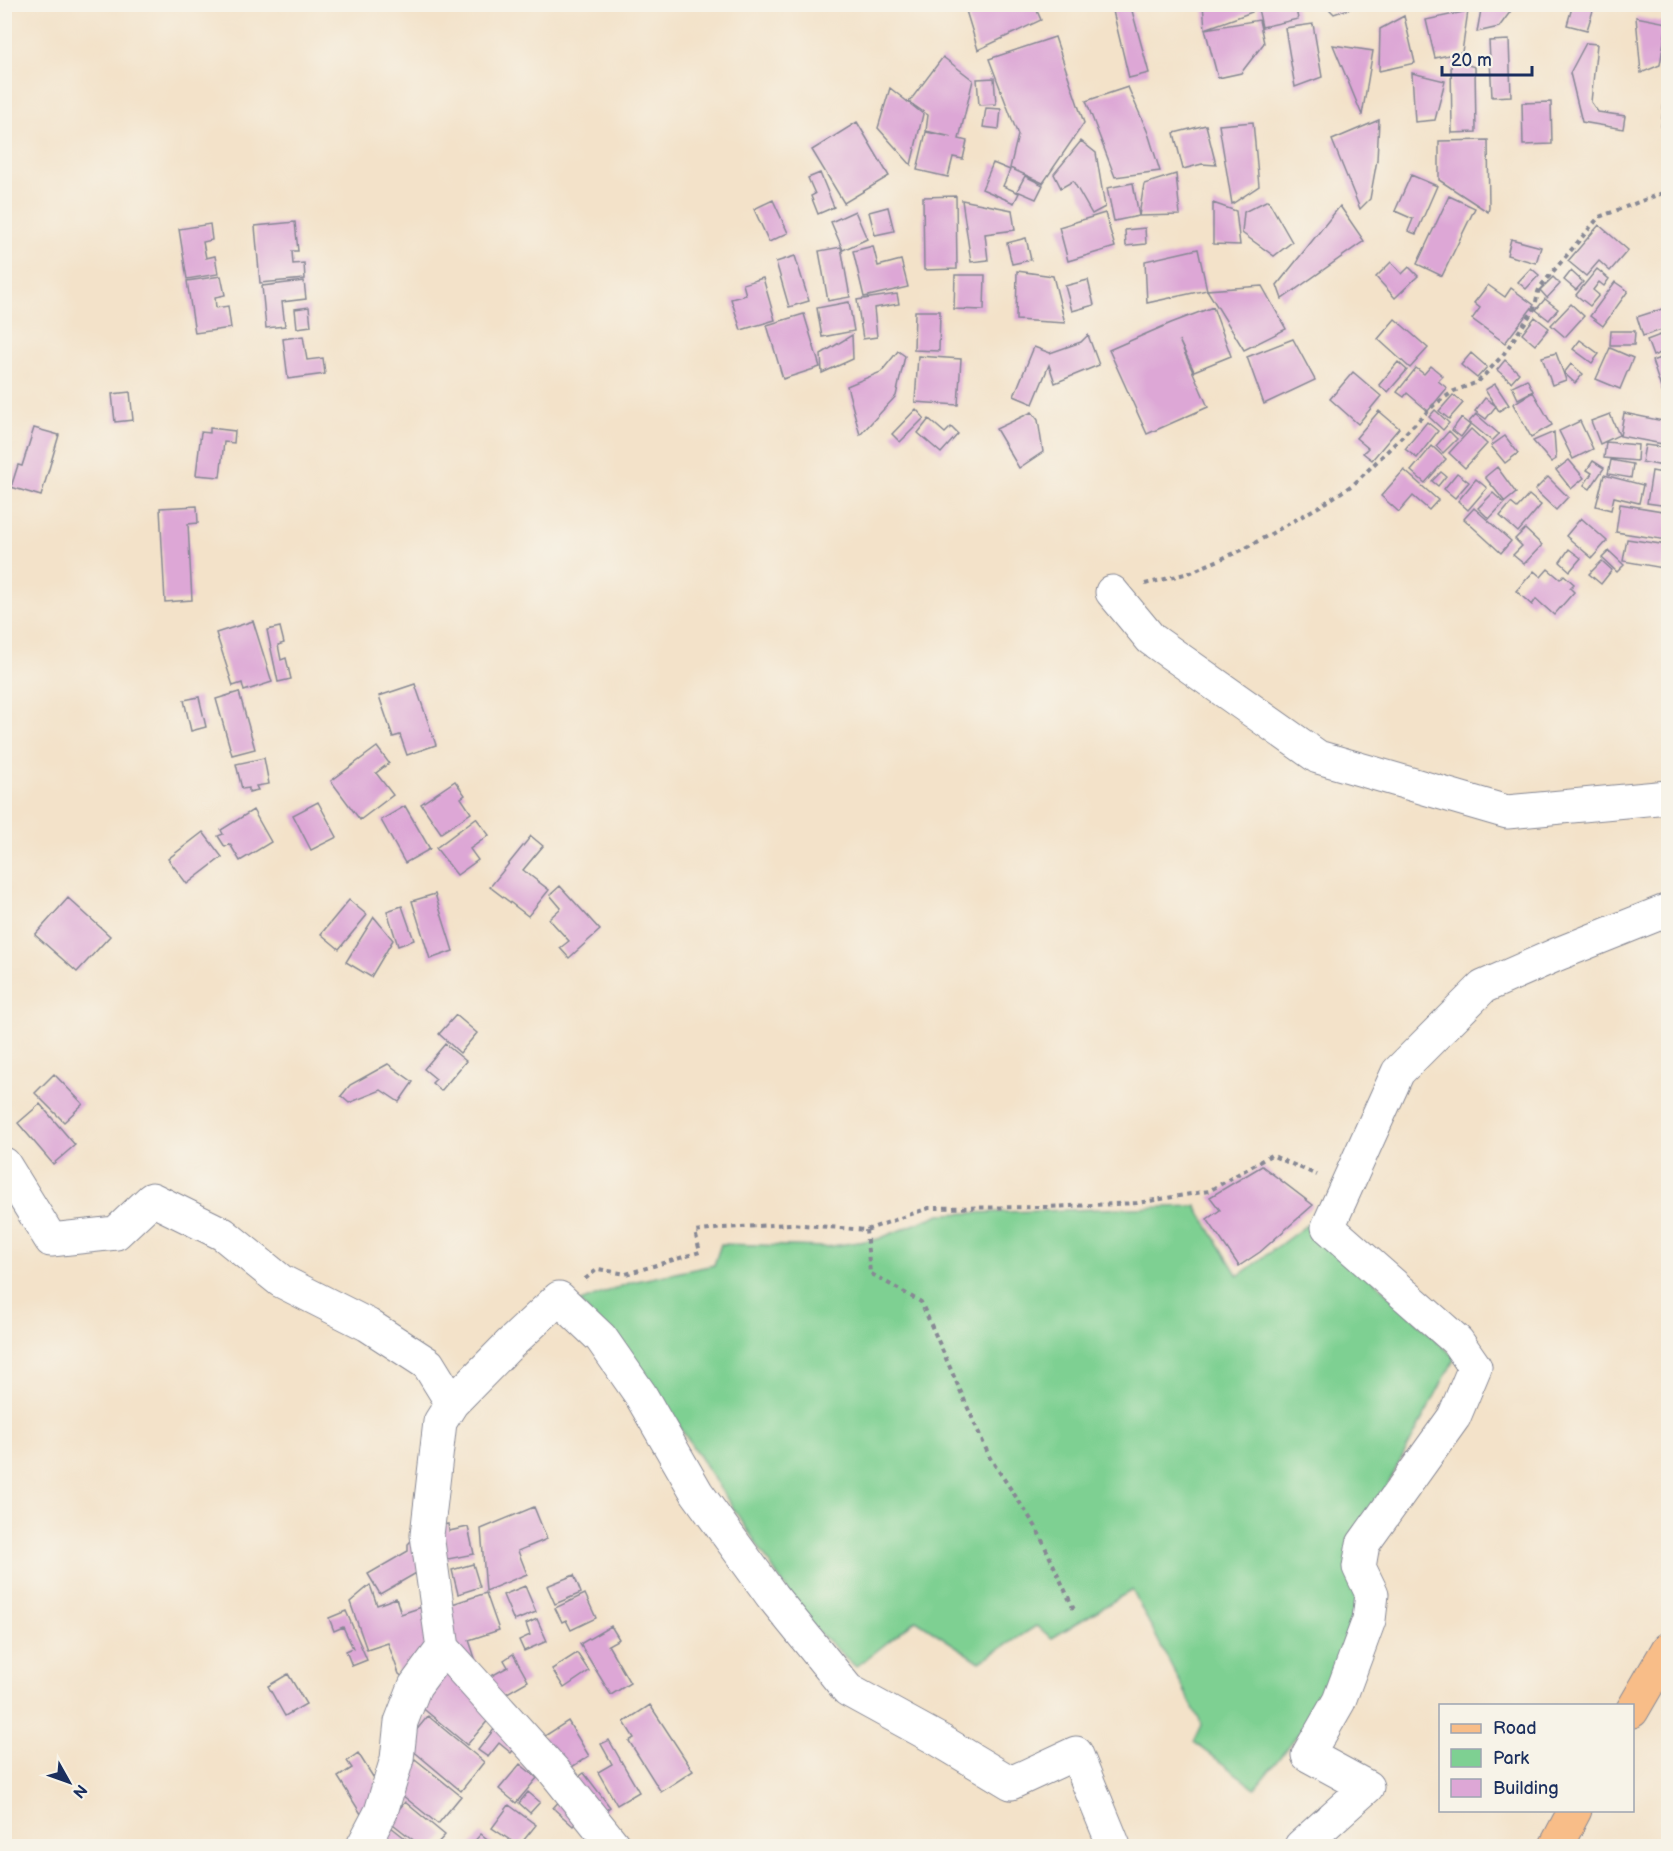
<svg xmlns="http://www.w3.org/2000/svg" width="1673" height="1851" font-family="'Balsamiq Sans',sans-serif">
<rect width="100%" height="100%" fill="#f7f3e8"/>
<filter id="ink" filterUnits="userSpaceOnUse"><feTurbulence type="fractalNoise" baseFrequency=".0167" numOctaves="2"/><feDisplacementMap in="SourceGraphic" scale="12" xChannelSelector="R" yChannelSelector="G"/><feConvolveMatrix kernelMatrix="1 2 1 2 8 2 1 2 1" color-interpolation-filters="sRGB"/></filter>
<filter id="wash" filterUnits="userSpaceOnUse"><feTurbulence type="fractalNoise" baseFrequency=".008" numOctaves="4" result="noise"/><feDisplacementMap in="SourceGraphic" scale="24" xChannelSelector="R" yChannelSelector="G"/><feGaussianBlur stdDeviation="1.35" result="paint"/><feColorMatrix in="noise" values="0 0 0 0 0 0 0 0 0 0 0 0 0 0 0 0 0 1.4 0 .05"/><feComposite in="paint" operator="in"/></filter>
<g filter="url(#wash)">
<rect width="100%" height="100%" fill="#f3e2c9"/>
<!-- green -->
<path fill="#7ed092" stroke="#4c8078" stroke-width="1.5" d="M1196,1206L1238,1276L1312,1221L1455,1358L1348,1559L1357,1602L1325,1701L1255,1788L1194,1742L1202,1725L1132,1590L1052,1638L1036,1626L980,1662L916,1620L856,1667L808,1622L666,1406L580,1302L632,1282L714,1265L721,1244L826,1247L878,1239L940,1214Z"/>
<g id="blocks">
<!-- building -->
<path fill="#dda7d6" d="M964,4H1034L1041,20L978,50Z
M1203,4H1250L1252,12L1205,29Z
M1257,4H1295L1298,19L1262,27Z
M1324,4H1360V5L1334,14Z
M1482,4H1516L1499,27L1477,32Z
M1573,4H1595L1587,30L1567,25Z
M1112,7H1131L1149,73L1129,78Z
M1468,11L1462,52L1435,58L1426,20Z
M1404,16L1415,63L1379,71L1380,29Z
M1636,17L1667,23L1660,65L1641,73Z
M1259,20L1264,43L1241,73L1218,78L1205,29Z
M1313,24L1322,77L1295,87L1285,28Z
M1055,37L1084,123L1043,183L1010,168L1018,135L989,59Z
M1509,40L1511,96L1492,97L1489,41Z
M1586,43L1597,44L1591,102L1598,112L1625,116L1623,129L1582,122L1570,73Z
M1333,45L1373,51L1362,115Z
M943,57L973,80L959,139L967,141L963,159L953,157L948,177L917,170L926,132L952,137L926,131L928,115L909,102Z
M1451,60L1475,67L1476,132L1452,133Z
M1412,73L1445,81L1435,120L1415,122Z
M1667,76H1668V130L1661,128Z
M994,78L996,104L979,105L977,79Z
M1128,87L1148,133L1160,171L1115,177L1086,101Z
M890,88L923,114L911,165L878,128Z
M1551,102L1552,144L1523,145L1522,103Z
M986,108L1001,109L999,129L983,127Z
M1379,120L1377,160L1370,199L1360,209L1332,140Z
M857,122L889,176L844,203L812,150Z
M1253,122L1259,186L1232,204L1219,125Z
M1206,125L1216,165L1202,164L1183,169L1174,133Z
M1488,140L1489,208L1488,212L1439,180V141Z
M1081,141L1096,153L1105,207L1092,214L1073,181L1061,188L1054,174Z
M993,163L1010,170L1003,186L1019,193L1014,203L982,189Z
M820,173L834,207L818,214L811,196L815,194L808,178Z
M1176,174L1180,215L1139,216L1144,184Z
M1411,175L1437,186L1416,234L1408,231L1413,219L1395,211Z
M1025,176L1043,185L1036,199L1017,191Z
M1133,183L1139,216L1114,221L1107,188Z
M956,196L957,269L924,270L923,197Z
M1449,196L1475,208L1442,276L1417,264Z
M773,200L788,233L769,242L754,209Z
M962,200L1012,210L1015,230L985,234L988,260L971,262Z
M1268,200L1292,242L1274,256L1242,233L1244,212Z
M1213,203L1236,211L1240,245L1213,244Z
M1340,206L1364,241L1282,299L1277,285Z
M888,207L894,231L875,235L869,212Z
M855,211L867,239L843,250L831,222Z
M1105,213L1115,247L1068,261L1059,227Z
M295,222L298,251H292L293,264L304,263L305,279L260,283L255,226Z
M210,224L212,240L203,242L206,258L215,256L218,274L187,279L179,229Z
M1599,225L1628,250L1610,271L1599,261L1586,276L1568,261Z
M1145,228L1146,244L1126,246L1125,230Z
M1026,238L1031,260L1012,264L1007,243Z
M1511,239L1541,247L1536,263L1507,255Z
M873,246L878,266L901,260L908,287L864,297L853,251Z
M841,247L850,297L828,301L819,251Z
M1198,249L1207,290L1147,303L1145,261Z
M795,256L809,301L789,307L776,262Z
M1391,262L1402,274L1409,267L1418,276L1395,298L1376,277Z
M1531,268L1539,275L1526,289L1518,282Z
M1597,269L1609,279L1604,286L1599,282L1593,290L1599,295L1590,306L1576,295Z
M1017,271L1053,276L1065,323L1016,320Z
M1571,271L1583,282L1576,290L1564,280Z
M955,275H985L984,310L954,309Z
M221,276L225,295L215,297L216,308L228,306L231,328L195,333L187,281Z
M1553,277L1560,284L1547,298L1540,290Z
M763,278L775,320L741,330L731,299L746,295L743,284Z
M1088,280L1094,305L1072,311L1065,286Z
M304,281L306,299L282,302L285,326L266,328L262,286Z
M1615,282L1628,291L1603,326L1590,316Z
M1488,285L1505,297L1511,288L1534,305L1505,343L1472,319L1480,308L1474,303Z
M1262,286L1286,329L1244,350L1207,290Z
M897,294L899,304L874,308L877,337L863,339L857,300Z
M1545,299L1558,309L1549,320L1536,310Z
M849,302L854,331L822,337L817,308Z
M1571,304L1584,316L1565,337L1551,325Z
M309,307L311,326L297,328L295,309Z
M1213,307L1231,356L1194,371L1179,340L1208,407L1147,434L1109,350L1171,323Z
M1668,307V328L1643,336L1637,317Z
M915,311H940L939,351L914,350Z
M804,314L820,367L783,379L767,325Z
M1535,317L1549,328L1535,345L1522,334Z
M1395,319L1428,348L1410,368L1378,339Z
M1611,331H1635L1634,345H1610Z
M1668,332V350L1653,356L1647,340Z
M852,335L853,359L822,373L821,354Z
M1088,335L1099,365L1055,383L1049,365L1033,404L1014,396L1034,347L1050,353L1081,342Z
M303,336L307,360L323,358L325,374L288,379L283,339Z
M1293,339L1315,380L1264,404L1247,357Z
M1580,340L1599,354L1592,363L1573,349Z
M1610,348L1633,358L1620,389L1596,379Z
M898,351L905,356L896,396L860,435L847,386L881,372Z
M1471,353L1487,367L1477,378L1461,365Z
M1556,353L1566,380L1552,385L1542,357Z
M1668,355V409L1652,361Z
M918,356L961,359L958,405L915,402Z
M1505,360L1519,373L1511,382L1497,370Z
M1398,362L1407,370L1388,392L1379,385Z
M1571,364L1583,374L1575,383L1564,373Z
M1431,366L1443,376L1438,381L1447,388L1428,411L1407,393L1404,397L1397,392L1416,368L1424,374Z
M1353,372L1381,396L1358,424L1330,399Z
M1527,379L1533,391L1518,399L1512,386Z
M1495,384L1509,405L1499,411L1485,390Z
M130,392L133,420L115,422L112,394Z
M1533,392L1552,425L1531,437L1513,404Z
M1453,395L1463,403L1449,419L1439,411Z
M1485,398L1496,406L1486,419L1475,411Z
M916,409L924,418L900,442L892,434Z
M1435,410L1449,423L1443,430L1429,417Z
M1379,411L1399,428L1372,460L1363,453L1368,448L1356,438Z
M1032,412L1038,420L1043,452L1019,468L996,429Z
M1624,413L1668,422V445L1620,436Z
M1476,414L1499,434L1492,441L1469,422Z
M1610,414L1619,435L1600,444L1591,421Z
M1461,418L1470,425L1461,437L1452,430Z
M929,419L945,433L951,427L958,434L941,453L918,433Z
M1580,421L1593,449L1573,459L1559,431Z
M1427,422L1438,431L1417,458L1405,449Z
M34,428L59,435L41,496L11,487L18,465L22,466Z
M210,428L235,431L234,443L224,442L220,477L196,475L201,432L210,433Z
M1471,429L1487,444L1465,468L1449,453Z
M1449,431L1457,439L1443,453L1436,446Z
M1554,432L1556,459L1551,462L1533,441Z
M1505,436L1518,453L1505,463L1491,446Z
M1606,442L1638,445L1637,461L1604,458Z
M1645,445L1668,448V467L1642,462Z
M1432,446L1446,459L1425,483L1411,471Z
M1569,460L1584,478L1571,489L1556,470Z
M1611,460L1633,464L1631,478L1608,474Z
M1593,461L1604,468L1590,489L1584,485L1592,473L1587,470Z
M1497,467L1516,493L1505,502L1485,477Z
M1404,470L1438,500L1429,510L1413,496L1399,512L1381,496Z
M1652,471L1668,474V506L1647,503Z
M1441,472L1446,476L1438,486L1432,481Z
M1457,473L1469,482L1455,498L1444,489Z
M1604,475L1643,485L1639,503L1614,497L1611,510L1596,506Z
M1548,477L1568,497L1556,510L1535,490Z
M1476,479L1487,488L1468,510L1458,501Z
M1493,493L1504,503L1489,519L1478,508Z
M1529,495L1541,505L1518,532L1500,516L1511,503L1517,508Z
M1620,504L1668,512L1667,540L1616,532Z
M197,506L198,523L188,524L192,600L165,602L160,508Z
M1474,508L1511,541L1501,553L1464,519Z
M1581,518L1607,541L1592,558L1566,536Z
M1525,529L1542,545L1524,564L1513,555L1522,546L1515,539Z
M1627,539L1667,545L1663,568L1623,561Z
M1569,549L1581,558L1570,571L1560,562Z
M1609,551L1624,565L1617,572L1602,558Z
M1602,561L1612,570L1601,584L1589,574Z
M1548,569L1560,579L1564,575L1574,584L1570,588L1574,592L1554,615L1536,599L1532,605L1516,591L1534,571L1541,577Z
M253,621L272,682L244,691L242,683L233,686L216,633Z
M280,627L284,643L278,645L281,660L286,658L291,679L278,682L267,630Z
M415,684L436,745L407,755L400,735L393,737L379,696Z
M239,692L255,749L232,755L216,699Z
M199,697L206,727L191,731L184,700Z
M377,747L389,763L376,773L393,795L360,820L331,781Z
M264,758L269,784L256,786L258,790L249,792V788L242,789L236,764Z
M455,781L465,795L461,798L471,813L441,833L421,804Z
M318,802L337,837L311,850L293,815Z
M405,806L430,849L405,863L381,820Z
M253,810L271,842L240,861L230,844L225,847L218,836L223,834L221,830Z
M476,818L489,835L470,849L478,860L457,875L436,848Z
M203,832L222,857L187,884L168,859Z
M531,836L543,846L523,870L549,890L528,916L490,887Z
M560,886L600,930L569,958L560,948L569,941L549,919L561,908L550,895Z
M435,894L453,951L430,959L412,901Z
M68,898L110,936L77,972L35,935Z
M349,900L367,915L339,949L321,934Z
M402,906L414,940L398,946L387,911Z
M374,917L393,940L371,977L346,962Z
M456,1015L477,1033L460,1053L439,1034Z
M445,1044L466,1061L441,1091L432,1083L436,1079L424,1069Z
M388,1064L413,1082L399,1102L381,1090L349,1103L341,1096L350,1085Z
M54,1074L83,1104L64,1122L35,1093Z
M40,1104L75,1145L53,1164L18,1123Z
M1262,1166L1313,1205L1260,1252L1239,1266L1207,1219L1220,1210L1210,1197Z
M534,1507L547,1539L518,1551L527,1574L486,1591L481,1529Z
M448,1524L449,1531L468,1527L474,1554L443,1560L429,1528Z
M421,1531L425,1568L380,1594L368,1574L408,1551V1544Z
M473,1564L480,1587L458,1594L452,1570Z
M574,1575L581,1593L555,1604L547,1586Z
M370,1585L377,1605L396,1598L401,1614L428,1605L437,1630L406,1679L399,1674L388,1643L367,1650L350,1602Z
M525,1586L536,1612L514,1621L503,1595Z
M486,1593L499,1630L469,1640L476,1661L462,1666L443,1607Z
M585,1594L596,1618L571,1630L566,1620L562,1622L555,1608Z
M346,1611L367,1660L352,1666L346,1651L353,1648L343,1627L334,1631L329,1618Z
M537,1619L547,1641L524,1651L519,1640L530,1635L526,1624Z
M611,1626L619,1639L608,1645L630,1683L611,1695L580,1644Z
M577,1653L589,1671L564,1688L552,1669Z
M513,1654L528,1681L495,1700L484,1680L508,1667L504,1660Z
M442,1668L495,1712L467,1745L414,1701Z
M288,1674L306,1704L285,1716L268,1686Z
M650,1705L693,1771L661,1792L629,1741L634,1738L624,1722Z
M428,1716L484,1762L461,1791L405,1744Z
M568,1721L589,1756L561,1774L540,1739Z
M498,1724L520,1742L511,1753L499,1743L488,1757L478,1750Z
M609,1740L639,1792L617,1805L598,1772L612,1764L601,1744Z
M358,1753L382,1791L366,1822L338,1777L352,1768L347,1761Z
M415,1759L461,1796L438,1824L392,1787Z
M520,1764L537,1778L516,1803L499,1789Z
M584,1773L610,1807L595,1818L569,1784Z
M528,1792L540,1802L530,1813L519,1803Z
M564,1796L584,1814L573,1826L553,1808Z
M405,1802L445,1835L435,1846H421L389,1821Z
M509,1805L536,1825L519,1846L492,1828Z
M391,1827L410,1842L406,1846H375Z
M481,1834L496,1846H470Z"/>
</g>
</g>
<g filter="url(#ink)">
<use href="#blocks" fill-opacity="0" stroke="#878894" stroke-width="1.5"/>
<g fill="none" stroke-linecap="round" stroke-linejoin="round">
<defs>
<path id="minor" d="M1112,592L1151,639L1318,757L1507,812L1668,797
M4,1164L51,1240L116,1233L152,1199L223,1234L281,1281L368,1325L428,1364L452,1403L440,1422L427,1535L443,1648L415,1686L401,1722L397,1759L381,1812L363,1846
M452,1403L509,1345L559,1298L601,1338L640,1394L697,1493L772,1596L848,1690L941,1741L1011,1783L1076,1753L1114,1846
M443,1648L554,1771L614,1846
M1301,1846L1367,1787L1308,1755L1339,1701L1369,1620L1372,1594L1359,1567L1363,1544L1454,1417L1475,1367L1457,1341L1328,1227L1398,1072L1483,987L1558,954L1668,910"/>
<path id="major" d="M1632,1711L1668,1649
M1556,1846L1575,1810"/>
</defs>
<!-- minor casing -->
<use href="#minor" stroke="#878894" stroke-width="35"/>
<!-- major casing -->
<use href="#major" stroke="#878894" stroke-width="35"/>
<!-- path -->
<path stroke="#878894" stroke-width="4" stroke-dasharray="4.5 4.5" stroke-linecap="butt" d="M1145,584L1189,573L1244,549L1320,506L1354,484L1434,405L1454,391L1478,382L1503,355L1534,309C1537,302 1536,295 1540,287L1599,217L1668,191
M866,1230L870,1273L921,1302L990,1458L1036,1527L1075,1612
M585,1279L598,1269L626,1274L700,1252L695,1232L723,1228L791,1224L866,1230L929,1208L1048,1207L1137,1203L1209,1191L1271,1155L1317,1175"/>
<!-- minor -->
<use href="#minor" stroke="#fff" stroke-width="33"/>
<!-- major -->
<use href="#major" stroke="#f8bd88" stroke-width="33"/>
</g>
</g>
<!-- margin -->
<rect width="1673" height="1851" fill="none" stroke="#f7f3e8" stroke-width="24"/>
<!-- legend -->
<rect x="1439" y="1704" width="195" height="108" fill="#f7f3e8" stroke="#9fa5b1" stroke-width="1.5"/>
<rect x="1451" y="1724" width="30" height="9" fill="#f8bd88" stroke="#9fa5b1" stroke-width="1.5"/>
<text x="1493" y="1734" font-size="18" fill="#1b2f5e">Road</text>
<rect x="1451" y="1749" width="30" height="18" fill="#7ed092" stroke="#9fa5b1" stroke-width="1.5"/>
<text x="1493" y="1764" font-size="18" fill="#1b2f5e">Park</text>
<rect x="1451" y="1779" width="30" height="18" fill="#dda7d6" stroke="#9fa5b1" stroke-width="1.5"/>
<text x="1493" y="1794" font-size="18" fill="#1b2f5e">Building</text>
<!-- north arrow -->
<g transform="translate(69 1782) rotate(130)" stroke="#f7f3e8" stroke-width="4.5" paint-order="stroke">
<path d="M0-4.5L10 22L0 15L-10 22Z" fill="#1b2f5e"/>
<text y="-9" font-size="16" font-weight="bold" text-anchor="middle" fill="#1b2f5e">N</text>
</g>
<!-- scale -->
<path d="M1442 66v9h90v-9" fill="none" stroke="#1b2f5e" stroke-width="3"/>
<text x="1451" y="66" font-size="18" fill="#1b2f5e" stroke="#f7f3e8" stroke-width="4.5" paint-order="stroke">20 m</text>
</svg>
